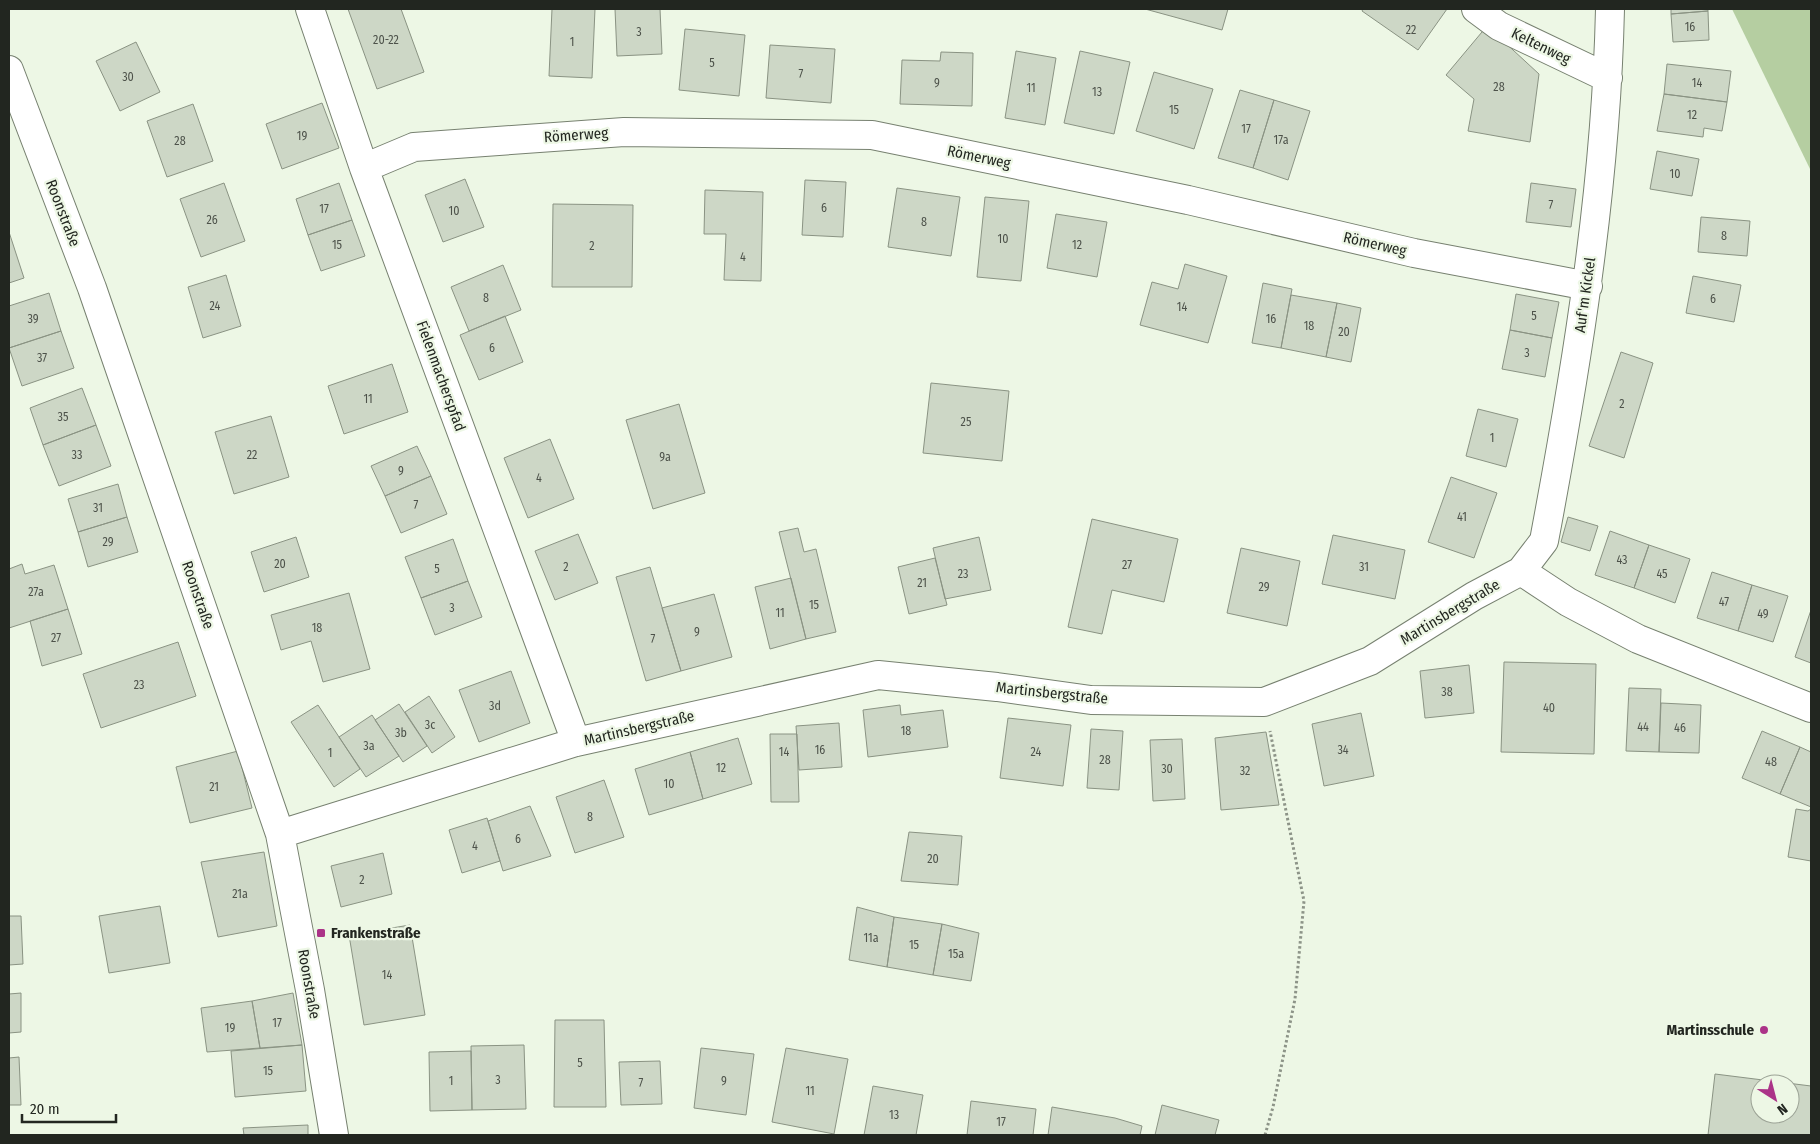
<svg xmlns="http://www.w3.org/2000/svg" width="1820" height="1144" font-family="'Fira Sans Condensed',sans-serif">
<rect width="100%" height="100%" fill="#edf7e5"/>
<!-- green -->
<path fill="#b5cea1" d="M1732,9H1811V171Z"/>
<!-- building -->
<path fill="#cdd7c6" stroke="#8a9383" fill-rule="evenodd" d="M348,9H401L424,72L377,89Z
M552,9H595L592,78L549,76Z
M615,9H660L662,54L617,56Z
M1145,9H1228L1222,30Z
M1363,9H1447L1418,50L1362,11Z
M1671,9H1708V11L1671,14Z
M1708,11L1709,40L1673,42L1671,14Z
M1487,26L1539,74L1530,142L1468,131L1474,99L1446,75Z
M685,29L745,35L739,96L679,90Z
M136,42L160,92L120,111L96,61Z
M770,45L835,49L831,103L766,98Z
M1016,51L1056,58L1045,125L1005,118Z
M1080,51L1130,62L1114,134L1064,123Z
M941,52L973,53L972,106L900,104L902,60L940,61Z
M1667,64L1731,71L1727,102L1664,94Z
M1154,72L1213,89L1194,149L1136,131Z
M1240,90L1274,100L1253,168L1218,158Z
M1664,94L1727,102L1722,131L1704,128L1703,137L1657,131Z
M1274,100L1310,111L1288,180L1253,168Z
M322,103L339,148L282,169L266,124Z
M193,104L213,161L167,177L147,121Z
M1657,151L1699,159L1692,196L1650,189Z
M465,179L484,227L443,242L425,195Z
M805,180L846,182L843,237L802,235Z
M224,183L245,241L201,257L180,199Z
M339,183L352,220L308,235L296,199Z
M1531,183L1576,189L1571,227L1526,222Z
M897,188L960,197L951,256L888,247Z
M705,190L763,192L761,281L724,280L726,234H704Z
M985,197L1029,201L1021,281L977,277Z
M553,204L633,205L632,287H552Z
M1056,214L1107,222L1097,277L1047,268Z
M1701,217L1750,221L1747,256L1698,252Z
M352,220L365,256L321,271L308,235Z
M9,232L24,278L9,283Z
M1185,264L1227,276L1208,343L1140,325L1152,282L1178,289Z
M503,265L521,310L469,331L451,287Z
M226,275L241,326L203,338L188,287Z
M1693,276L1741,285L1734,322L1686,313Z
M1263,283L1292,289L1281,348L1252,343Z
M49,293L61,331L9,348V306Z
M1516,294L1559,302L1552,338L1510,330Z
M1291,295L1337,303L1326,357L1281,348Z
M1337,303L1361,308L1351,362L1326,357Z
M505,316L523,362L479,380L460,335Z
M1510,330L1552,338L1545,377L1502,369Z
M61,331L74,368L22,386L9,348Z
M1621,352L1653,363L1624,458L1589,446Z
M392,364L408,412L344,434L328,386Z
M931,383L1009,391L1002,461L923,453Z
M82,388L96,425L43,445L30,408Z
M679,404L705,493L653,509L626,420Z
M1478,409L1518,419L1506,467L1466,456Z
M271,416L289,477L234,494L215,432Z
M96,425L111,466L59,486L43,445Z
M550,439L574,499L528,518L504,458Z
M417,446L431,476L385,496L371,466Z
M431,476L447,514L401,533L385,496Z
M1451,477L1497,493L1474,558L1428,542Z
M118,484L127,517L78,532L68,499Z
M127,517L138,552L88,567L78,532Z
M1568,517L1598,526L1590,551L1561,542Z
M1092,519L1178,539L1164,602L1112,590L1102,634L1068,627Z
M798,528L804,552L816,549L836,632L806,639L779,532Z
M1610,531L1649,545L1634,588L1595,575Z
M578,534L598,583L555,600L535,551Z
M1333,535L1405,550L1395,599L1322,584Z
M296,537L309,577L264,592L251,552Z
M979,537L991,590L945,599L933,548Z
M453,539L468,581L421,598L405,557Z
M1649,545L1690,559L1675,603L1634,588Z
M1241,548L1300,561L1287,626L1227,613Z
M935,558L947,605L909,614L898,567Z
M22,564L25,574L54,565L68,609L9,628V569Z
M650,567L681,671L646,681L616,577Z
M1712,572L1752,585L1738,631L1697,618Z
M791,578L806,639L770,649L755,587Z
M468,581L482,617L435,635L421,598Z
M1752,585L1788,596L1773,642L1738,631Z
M349,593L370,669L323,682L311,641L281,650L271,615Z
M714,594L732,657L681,671L662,608Z
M68,609L82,654L42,666L30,621Z
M1811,610V663L1795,657Z
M178,642L196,696L101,728L83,674Z
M1504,662L1596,664L1594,754L1501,752Z
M1469,665L1474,713L1425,718L1420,671Z
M511,671L530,723L479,742L459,690Z
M1629,688L1661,689L1659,752L1626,751Z
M429,696L455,737L432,753L405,712Z
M1661,703L1701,705L1699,753L1659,752Z
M399,704L427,746L403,762L375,720Z
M318,705L360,769L334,787L291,722Z
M900,705L901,715L943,710L948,747L868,757L863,710Z
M1361,713L1374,776L1324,786L1312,724Z
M372,715L399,756L366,777L339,737Z
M1008,718L1071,725L1063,786L1000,778Z
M839,723L842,767L799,770L796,726Z
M1091,729L1123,731L1119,790L1087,788Z
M1762,731L1800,747L1780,794L1742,778Z
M1266,732L1279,805L1221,810L1215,738Z
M770,734H797L799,802H771Z
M738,738L752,784L703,799L690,752Z
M1182,739L1185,799L1153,801L1150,740Z
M1800,747L1811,752V807L1780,794Z
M238,751L252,808L190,823L176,767Z
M690,752L703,799L649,815L635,769Z
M604,780L624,837L575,853L556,797Z
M530,806L551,856L503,871L488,821Z
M1796,809L1808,811L1811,809V861L1788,857Z
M487,818L500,861L462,873L449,830Z
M909,832L962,836L958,885L901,881Z
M264,852L277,926L218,937L201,862Z
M383,853L392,894L341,907L331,866Z
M160,906L170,963L109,973L99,916Z
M857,907L894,917L887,967L849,960Z
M9,916H21L23,964L9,965Z
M894,917L942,924L933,975L887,967Z
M942,924L979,933L971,981L933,975Z
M410,925L425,1015L364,1025L349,935Z
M21,993V1032L9,1033V994Z
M293,993L302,1045L260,1048L252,1001Z
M252,1001L260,1048L207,1052L201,1008Z
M555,1020H604L606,1107H554Z
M302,1045L306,1091L235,1097L231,1051Z
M524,1045L526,1109L472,1110L471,1046Z
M701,1048L754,1054L746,1115L694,1108Z
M786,1048L848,1059L834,1134L772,1122Z
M471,1051L472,1110L430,1111L429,1052Z
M19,1057L21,1105H9V1058Z
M660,1061L662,1104L621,1105L619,1062Z
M1715,1074L1811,1086V1135H1708ZM1760,1084H1790V1114H1760Z
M873,1086L923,1095L916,1135H864Z
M971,1101L1036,1109L1033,1135H967Z
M1162,1105L1219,1120L1215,1135H1155Z
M1052,1107L1115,1118L1142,1126L1140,1135H1048Z
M308,1125V1135H244L243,1128Z"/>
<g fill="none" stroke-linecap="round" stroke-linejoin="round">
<defs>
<path id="minor" d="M310,9L364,168L576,742
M1476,9L1499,26L1608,78
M9,70L92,288L280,834L310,990L334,1135
M364,168L414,147L624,132L872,135L1188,200L1414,253L1588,286
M1521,571L1568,602L1638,639L1811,708
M280,834L576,742L878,675L997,687L1091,700L1264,702L1370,661L1474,596L1521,571L1544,541C1577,365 1606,188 1610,9"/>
</defs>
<!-- minor casing -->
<use href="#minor" stroke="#778170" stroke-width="30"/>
<!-- path -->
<path stroke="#8d9488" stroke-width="3" stroke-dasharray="2.5 2.5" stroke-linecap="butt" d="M1265,1135L1273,1107L1295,999L1304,901L1270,731"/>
<!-- minor -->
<use href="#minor" stroke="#fff" stroke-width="28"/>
</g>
<!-- markers -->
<g fill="#ab3388" stroke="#edf7e5" stroke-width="2">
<rect x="316" y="928" width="10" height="10" rx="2.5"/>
<circle cx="1764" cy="1030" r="5"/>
</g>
<g text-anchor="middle" stroke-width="4.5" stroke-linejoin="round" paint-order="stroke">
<!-- number labels -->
<g font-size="12" fill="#4d524a">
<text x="1690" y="31">16</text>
<text x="1411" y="34">22</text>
<text x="639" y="36">3</text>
<text x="386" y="44">20-22</text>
<text x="572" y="46">1</text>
<text x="712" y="67">5</text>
<text x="801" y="78">7</text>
<text x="128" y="81">30</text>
<text x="937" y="87">9</text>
<text x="1697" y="87">14</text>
<text x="1499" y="91">28</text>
<text x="1031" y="92">11</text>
<text x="1097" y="96">13</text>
<text x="1174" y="114">15</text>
<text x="1692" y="119">12</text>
<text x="1246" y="133">17</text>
<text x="302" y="140">19</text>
<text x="1281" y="144">17a</text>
<text x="180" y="145">28</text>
<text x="1675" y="178">10</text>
<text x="1551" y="209">7</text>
<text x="824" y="212">6</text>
<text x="324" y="213">17</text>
<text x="454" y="215">10</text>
<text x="212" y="224">26</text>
<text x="924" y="226">8</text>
<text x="1724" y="240">8</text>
<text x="1003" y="243">10</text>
<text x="337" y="249">15</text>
<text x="1077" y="249">12</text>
<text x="592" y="250">2</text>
<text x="743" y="261">4</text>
<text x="486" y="302">8</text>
<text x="1713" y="303">6</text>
<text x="215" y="310">24</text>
<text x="1182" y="311">14</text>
<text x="1534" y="320">5</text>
<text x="33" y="323">39</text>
<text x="1271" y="323">16</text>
<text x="1309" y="330">18</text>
<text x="1344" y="336">20</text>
<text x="492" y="352">6</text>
<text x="1527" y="357">3</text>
<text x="42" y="362">37</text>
<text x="368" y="403">11</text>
<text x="1622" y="408">2</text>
<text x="63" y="421">35</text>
<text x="966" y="426">25</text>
<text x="1492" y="442">1</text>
<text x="77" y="459">33</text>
<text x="252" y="459">22</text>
<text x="665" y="461">9a</text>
<text x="401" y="475">9</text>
<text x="539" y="482">4</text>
<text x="416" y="509">7</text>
<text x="98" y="512">31</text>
<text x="1462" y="521">41</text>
<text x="108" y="546">29</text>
<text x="1622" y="564">43</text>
<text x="280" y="568">20</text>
<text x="1127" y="569">27</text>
<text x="566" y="571">2</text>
<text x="1364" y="571">31</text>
<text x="437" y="573">5</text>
<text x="963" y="578">23</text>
<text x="1662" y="578">45</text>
<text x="922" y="587">21</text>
<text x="1264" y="591">29</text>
<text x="36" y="596">27a</text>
<text x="1724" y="606">47</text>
<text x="814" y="609">15</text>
<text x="452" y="612">3</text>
<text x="780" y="617">11</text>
<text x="1763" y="618">49</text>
<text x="317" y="632">18</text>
<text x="697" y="636">9</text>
<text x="56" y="642">27</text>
<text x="653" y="643">7</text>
<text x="139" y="689">23</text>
<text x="1447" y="696">38</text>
<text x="495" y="710">3d</text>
<text x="1549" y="712">40</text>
<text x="430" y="729">3c</text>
<text x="1643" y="731">44</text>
<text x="1680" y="732">46</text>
<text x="906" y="735">18</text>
<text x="401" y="737">3b</text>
<text x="369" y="750">3a</text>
<text x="820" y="754">16</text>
<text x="1343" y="754">34</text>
<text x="784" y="756">14</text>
<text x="1036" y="756">24</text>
<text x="330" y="757">1</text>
<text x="1105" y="764">28</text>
<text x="1771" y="766">48</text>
<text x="721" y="772">12</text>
<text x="1167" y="773">30</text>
<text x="1245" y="775">32</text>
<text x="669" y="788">10</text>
<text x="214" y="791">21</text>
<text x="590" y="821">8</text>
<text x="518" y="843">6</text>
<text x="475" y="850">4</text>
<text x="933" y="863">20</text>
<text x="362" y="884">2</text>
<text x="240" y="898">21a</text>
<text x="871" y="942">11a</text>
<text x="914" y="949">15</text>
<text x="956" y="958">15a</text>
<text x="387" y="979">14</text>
<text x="277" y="1027">17</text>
<text x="230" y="1032">19</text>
<text x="580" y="1067">5</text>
<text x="268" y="1075">15</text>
<text x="498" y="1084">3</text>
<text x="451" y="1085">1</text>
<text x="724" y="1085">9</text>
<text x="641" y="1087">7</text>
<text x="810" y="1095">11</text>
<text x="894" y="1119">13</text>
<text x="1001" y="1126">17</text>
</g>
<!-- street labels -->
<g font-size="15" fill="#222620" stroke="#edf7e5">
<text transform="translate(1541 46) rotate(26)" y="5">Keltenweg</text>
<text transform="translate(576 135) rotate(-4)" y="5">Römerweg</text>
<text transform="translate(979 157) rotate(12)" y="5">Römerweg</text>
<text transform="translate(63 213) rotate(69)" y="5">Roonstraße</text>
<text transform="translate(1375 244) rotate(13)" y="5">Römerweg</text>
<text transform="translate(1585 295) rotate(-82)" y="5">Auf'm Kickel</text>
<text transform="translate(441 376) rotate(70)" y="5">Fielenmacherspfad</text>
<text transform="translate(198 595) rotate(71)" y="5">Roonstraße</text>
<text transform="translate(1450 612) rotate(-31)" y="5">Martinsbergstraße</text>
<text transform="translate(1052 693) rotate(6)" y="5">Martinsbergstraße</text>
<text transform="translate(639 728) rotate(-13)" y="5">Martinsbergstraße</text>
<text transform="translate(309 984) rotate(80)" y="5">Roonstraße</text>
</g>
<!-- poi labels -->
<g font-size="15" font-weight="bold" fill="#222620" stroke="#edf7e5" text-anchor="start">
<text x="331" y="938">Frankenstraße</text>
<text x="1754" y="1035" text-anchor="end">Martinsschule</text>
</g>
</g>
<!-- border -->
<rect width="1820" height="1144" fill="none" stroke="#222620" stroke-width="20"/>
<!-- north arrow -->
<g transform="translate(1775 1099) rotate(144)"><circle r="24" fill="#edf7e5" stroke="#9ca396"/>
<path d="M0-4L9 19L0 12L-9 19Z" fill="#ab3388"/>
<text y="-8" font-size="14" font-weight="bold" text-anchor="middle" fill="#222620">N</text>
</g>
<!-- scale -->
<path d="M22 1114v8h94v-8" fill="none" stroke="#222620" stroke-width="2.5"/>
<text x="30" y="1114" font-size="15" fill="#222620" stroke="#edf7e5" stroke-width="4" paint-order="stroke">20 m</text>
</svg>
